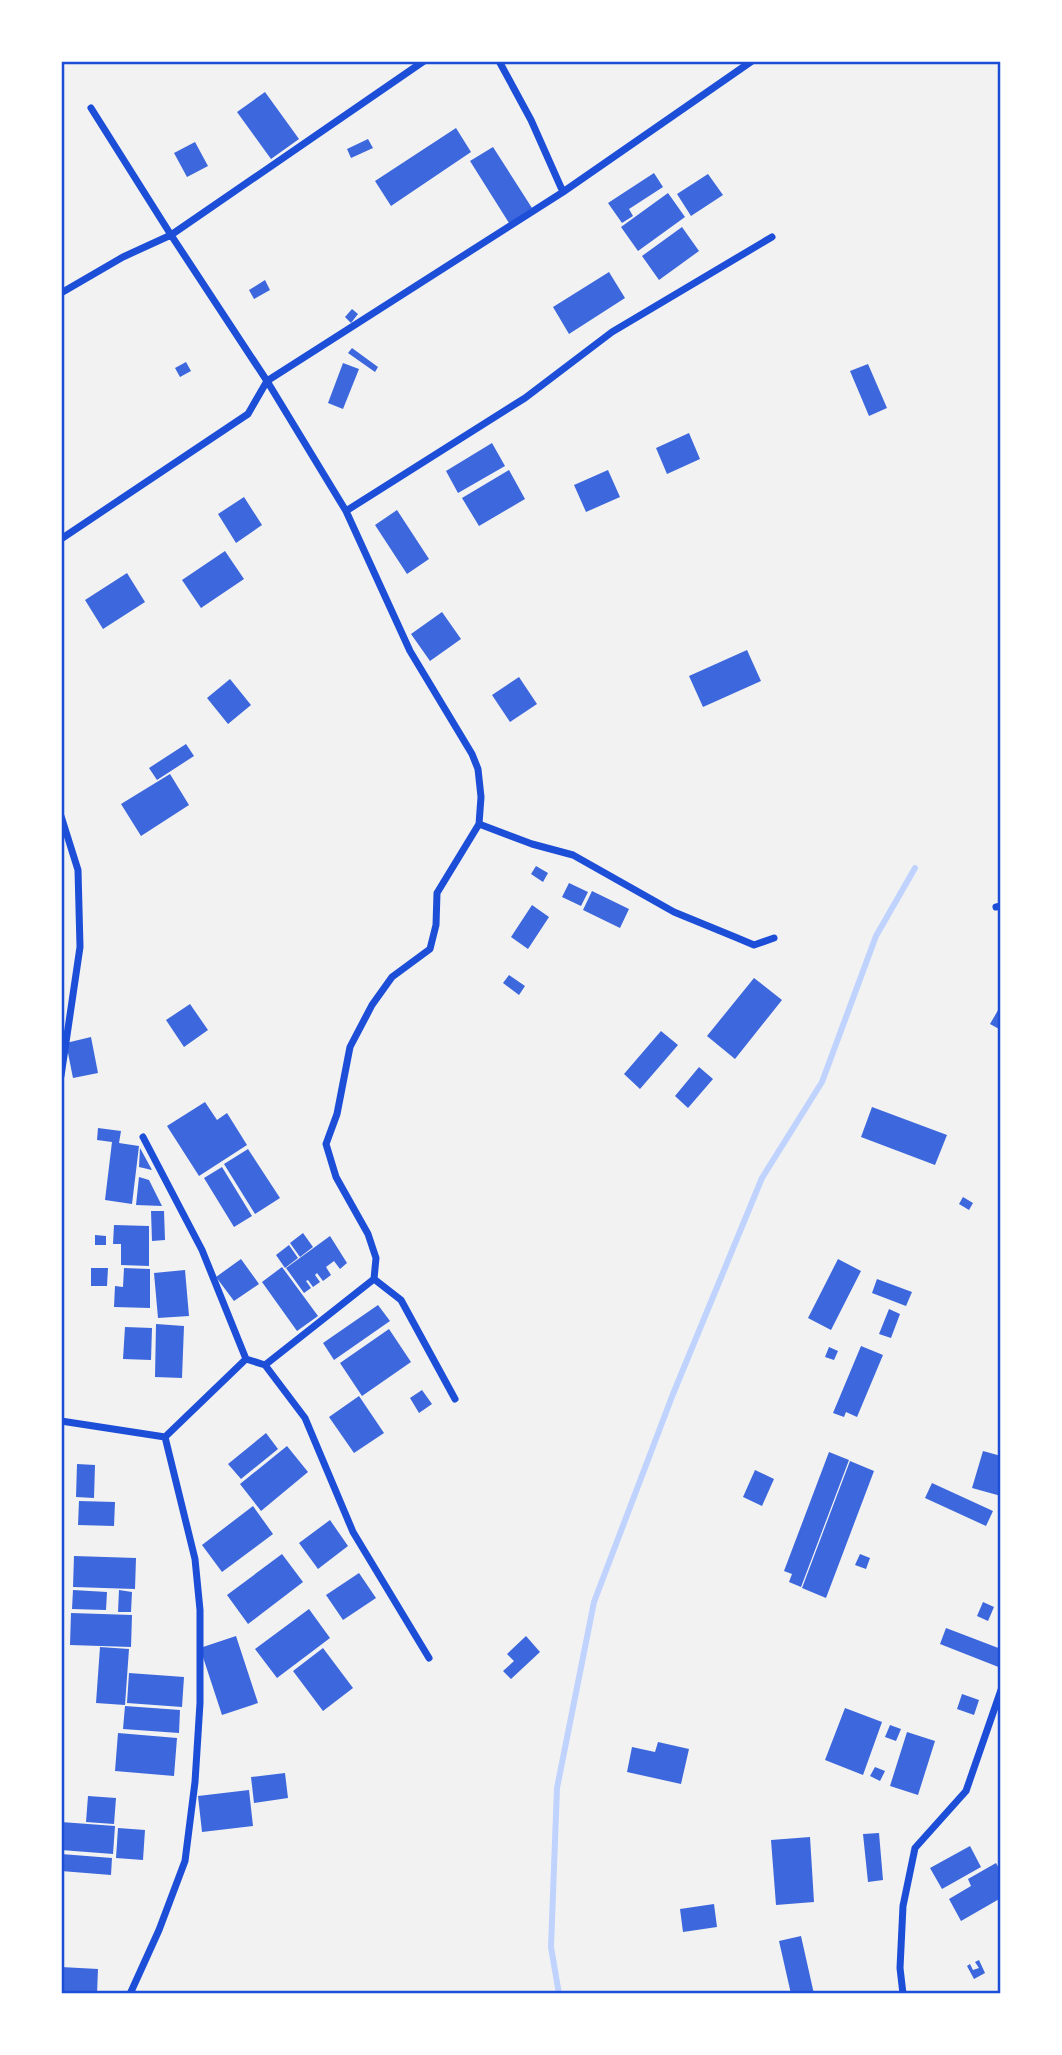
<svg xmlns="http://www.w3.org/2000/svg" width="1062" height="2055" font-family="Overpass,sans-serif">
<rect width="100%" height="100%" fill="#f2f2f2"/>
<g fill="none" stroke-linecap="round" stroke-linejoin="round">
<!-- stream -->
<path stroke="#bfd3fe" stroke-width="6" d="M559,1994L551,1947L557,1788L594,1602L673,1394L762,1178L822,1082L876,936L915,868"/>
</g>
<!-- building -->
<path fill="#3d67dc" d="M265,92L299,139L271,159L237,112Z
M456,128L471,152L391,206L375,181Z
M368,139L373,148L351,158L347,149Z
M195,142L208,166L187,177L174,153Z
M493,147L532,208L509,223L470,161Z
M654,173L663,187L629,209L633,216L622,223L608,203Z
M708,174L723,195L691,216L677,194Z
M668,193L685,217L638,251L621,227Z
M682,227L699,251L659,280L642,256Z
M609,272L625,298L569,334L553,307Z
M265,280L270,290L254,299L249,290Z
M352,309L358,314L351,323L345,317Z
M352,348L378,367L375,372L348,353Z
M186,362L191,371L180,377L175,368Z
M343,363L359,369L343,409L328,403Z
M868,364L887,408L869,416L850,371Z
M689,433L700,459L667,474L656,448Z
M492,443L505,466L458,493L446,471Z
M509,470L525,499L479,526L462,498Z
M608,470L620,497L586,512L574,485Z
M244,497L262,525L236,543L218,514Z
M397,510L429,559L407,574L375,525Z
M225,551L244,579L201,608L182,580Z
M127,573L145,602L103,629L85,600Z
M442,612L461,639L430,661L411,634Z
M747,650L761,681L703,707L689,676Z
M519,677L537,704L510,722L492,695Z
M230,679L251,705L228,724L207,698Z
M186,744L194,756L157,780L149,768Z
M170,774L189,805L141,836L121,804Z
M536,866L548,873L543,882L531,874Z
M569,883L588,892L581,906L562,897Z
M592,891L629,909L620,928L583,910Z
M532,905L549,917L528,949L511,937Z
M509,975L525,986L519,995L503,983Z
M754,978L782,1000L735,1059L707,1036Z
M190,1004L208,1030L184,1047L166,1020Z
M1001,1005V1030L990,1024Z
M661,1031L678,1045L640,1089L624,1074Z
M91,1037L98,1073L73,1078L66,1043Z
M699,1067L713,1079L688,1108L675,1096Z
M205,1102L217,1120L227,1113L247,1145L199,1176L167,1126Z
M872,1107L947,1135L935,1165L861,1137Z
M98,1128L121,1131L119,1143L139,1146L132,1204L105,1200L112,1142L97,1140Z
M140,1148L152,1170L139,1167Z
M248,1149L280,1198L255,1214L224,1164Z
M222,1167L252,1216L234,1227L204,1178Z
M139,1177L149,1180L162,1206L136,1205Z
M963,1197L973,1203L969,1210L959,1204Z
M151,1211H164L165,1240L152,1241Z
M114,1225L149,1226V1266L121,1265V1244H113Z
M303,1233L313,1247L300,1257L290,1243Z
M95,1235L106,1236V1245H95Z
M330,1236L347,1263L340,1269L334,1261L326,1267L331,1275L323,1281L317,1273L315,1275L320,1282L313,1287L308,1280L306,1281L311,1288L304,1293L286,1268Z
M289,1245L298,1258L285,1268L276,1255Z
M241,1259L259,1284L234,1301L216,1277Z
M838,1259L861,1271L831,1330L808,1318Z
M282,1267L318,1316L297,1331L262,1282Z
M91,1268H108L107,1286H91Z
M124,1268L150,1269V1308L114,1307L115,1286L123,1287Z
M185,1270L189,1316L158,1318L154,1273Z
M877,1279L912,1292L906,1306L872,1293Z
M378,1305L390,1321L334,1360L323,1343Z
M889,1309L900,1314L891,1338L879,1334Z
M156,1324L184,1326L182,1378L155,1377Z
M125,1327L152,1328L151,1360L123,1359Z
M389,1329L411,1362L362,1396L340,1363Z
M861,1346L883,1355L857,1417L846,1412L844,1417L833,1413Z
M829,1347L838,1351L834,1360L825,1357Z
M422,1390L432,1404L419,1413L410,1398Z
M359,1396L384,1433L354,1453L329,1417Z
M266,1433L278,1449L241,1479L228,1464Z
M287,1446L308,1472L261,1511L240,1484Z
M983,1451L1001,1456V1496L972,1488Z
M829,1452L849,1460L801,1587L789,1582L792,1574L784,1571Z
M850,1461L874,1471L826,1598L802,1588Z
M77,1464L95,1465L94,1498L76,1497Z
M755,1470L774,1479L762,1506L743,1497Z
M932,1483L993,1511L986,1526L925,1498Z
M79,1501L115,1502L114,1526L78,1525Z
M253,1506L273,1534L222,1572L202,1545Z
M330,1520L348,1546L318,1569L299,1543Z
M282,1554L303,1582L248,1624L227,1595Z
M860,1554L870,1558L866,1569L855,1565Z
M74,1556L136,1558L135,1589L73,1587Z
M359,1573L376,1598L343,1620L326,1595Z
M73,1590L107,1592L106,1610L72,1609Z
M119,1590L132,1592L131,1612H118Z
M983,1602L994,1607L988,1621L977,1616Z
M309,1609L330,1638L277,1678L255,1649Z
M71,1613L132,1615L131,1647L70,1645Z
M946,1628L1001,1649V1668L940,1644Z
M236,1636L258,1703L222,1715L200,1648Z
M526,1636L540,1652L511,1679L503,1671L514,1661L507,1654Z
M100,1647L129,1649L125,1705L96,1703Z
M323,1648L353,1688L323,1711L293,1671Z
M129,1673L184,1677L182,1707L127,1703Z
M962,1694L979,1700L974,1715L957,1709Z
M125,1706L180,1710L179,1733L123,1729Z
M845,1708L882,1722L863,1775L825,1760Z
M890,1725L901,1729L896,1741L885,1737Z
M907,1732L935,1741L918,1795L890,1786Z
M118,1733L177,1738L174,1776L115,1771Z
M658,1742L689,1749L681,1784L627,1772L632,1747L655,1752Z
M875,1767L885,1771L880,1781L870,1776Z
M285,1773L288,1798L254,1803L251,1777Z
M249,1790L253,1826L202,1832L198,1796Z
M88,1796L116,1798L114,1824L86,1822Z
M61,1822L115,1826L113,1854L61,1850Z
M118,1828L145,1830L143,1860L116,1858Z
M879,1833L883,1880L868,1882L863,1834Z
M810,1837L814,1902L776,1905L771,1840Z
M970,1846L981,1867L942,1889L930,1868Z
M61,1854L112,1858L111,1875L61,1871Z
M996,1863L1001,1872V1898L961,1921L949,1899L971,1886L968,1879Z
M714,1904L717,1927L683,1932L680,1909Z
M801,1936L814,1994H791L779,1941Z
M979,1960L985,1973L974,1979L967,1966L970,1964L973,1970L979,1968L975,1962Z
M61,1967L98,1969L97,1994H61Z"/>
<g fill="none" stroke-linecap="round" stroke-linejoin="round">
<!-- minor -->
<path stroke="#1d4ed8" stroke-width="7" d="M91,108L171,235L267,381L346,511L410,651L472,754L478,769L481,797L479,824L437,893L436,925L430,949L392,977L372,1005L350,1047L337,1114L326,1144L336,1177L368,1234L376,1258L374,1279L265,1365
M563,192L752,61
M61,293L123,257L171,235L424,61
M346,511L525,398L612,332L772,237
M61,539L248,414L267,381L563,192L531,120L499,61
M61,816L78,870L80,947L61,1076
M479,824L532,844L573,855L674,912L735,937L754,945L774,938
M996,907L1001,906
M143,1137L202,1250L246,1359
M374,1279L401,1300L455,1399
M246,1359L265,1365L305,1418L353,1532L429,1658
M61,1421L165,1437L195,1559L200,1610V1703L195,1782L185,1861L159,1930L130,1994
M165,1437L246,1359
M903,1994L900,1968L903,1906L915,1848L966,1791L1001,1690"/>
</g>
<!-- border -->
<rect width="1062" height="2055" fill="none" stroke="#ffffff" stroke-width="126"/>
<rect x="63" y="63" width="936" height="1929" fill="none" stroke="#1d4ed8" stroke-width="2.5"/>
</svg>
